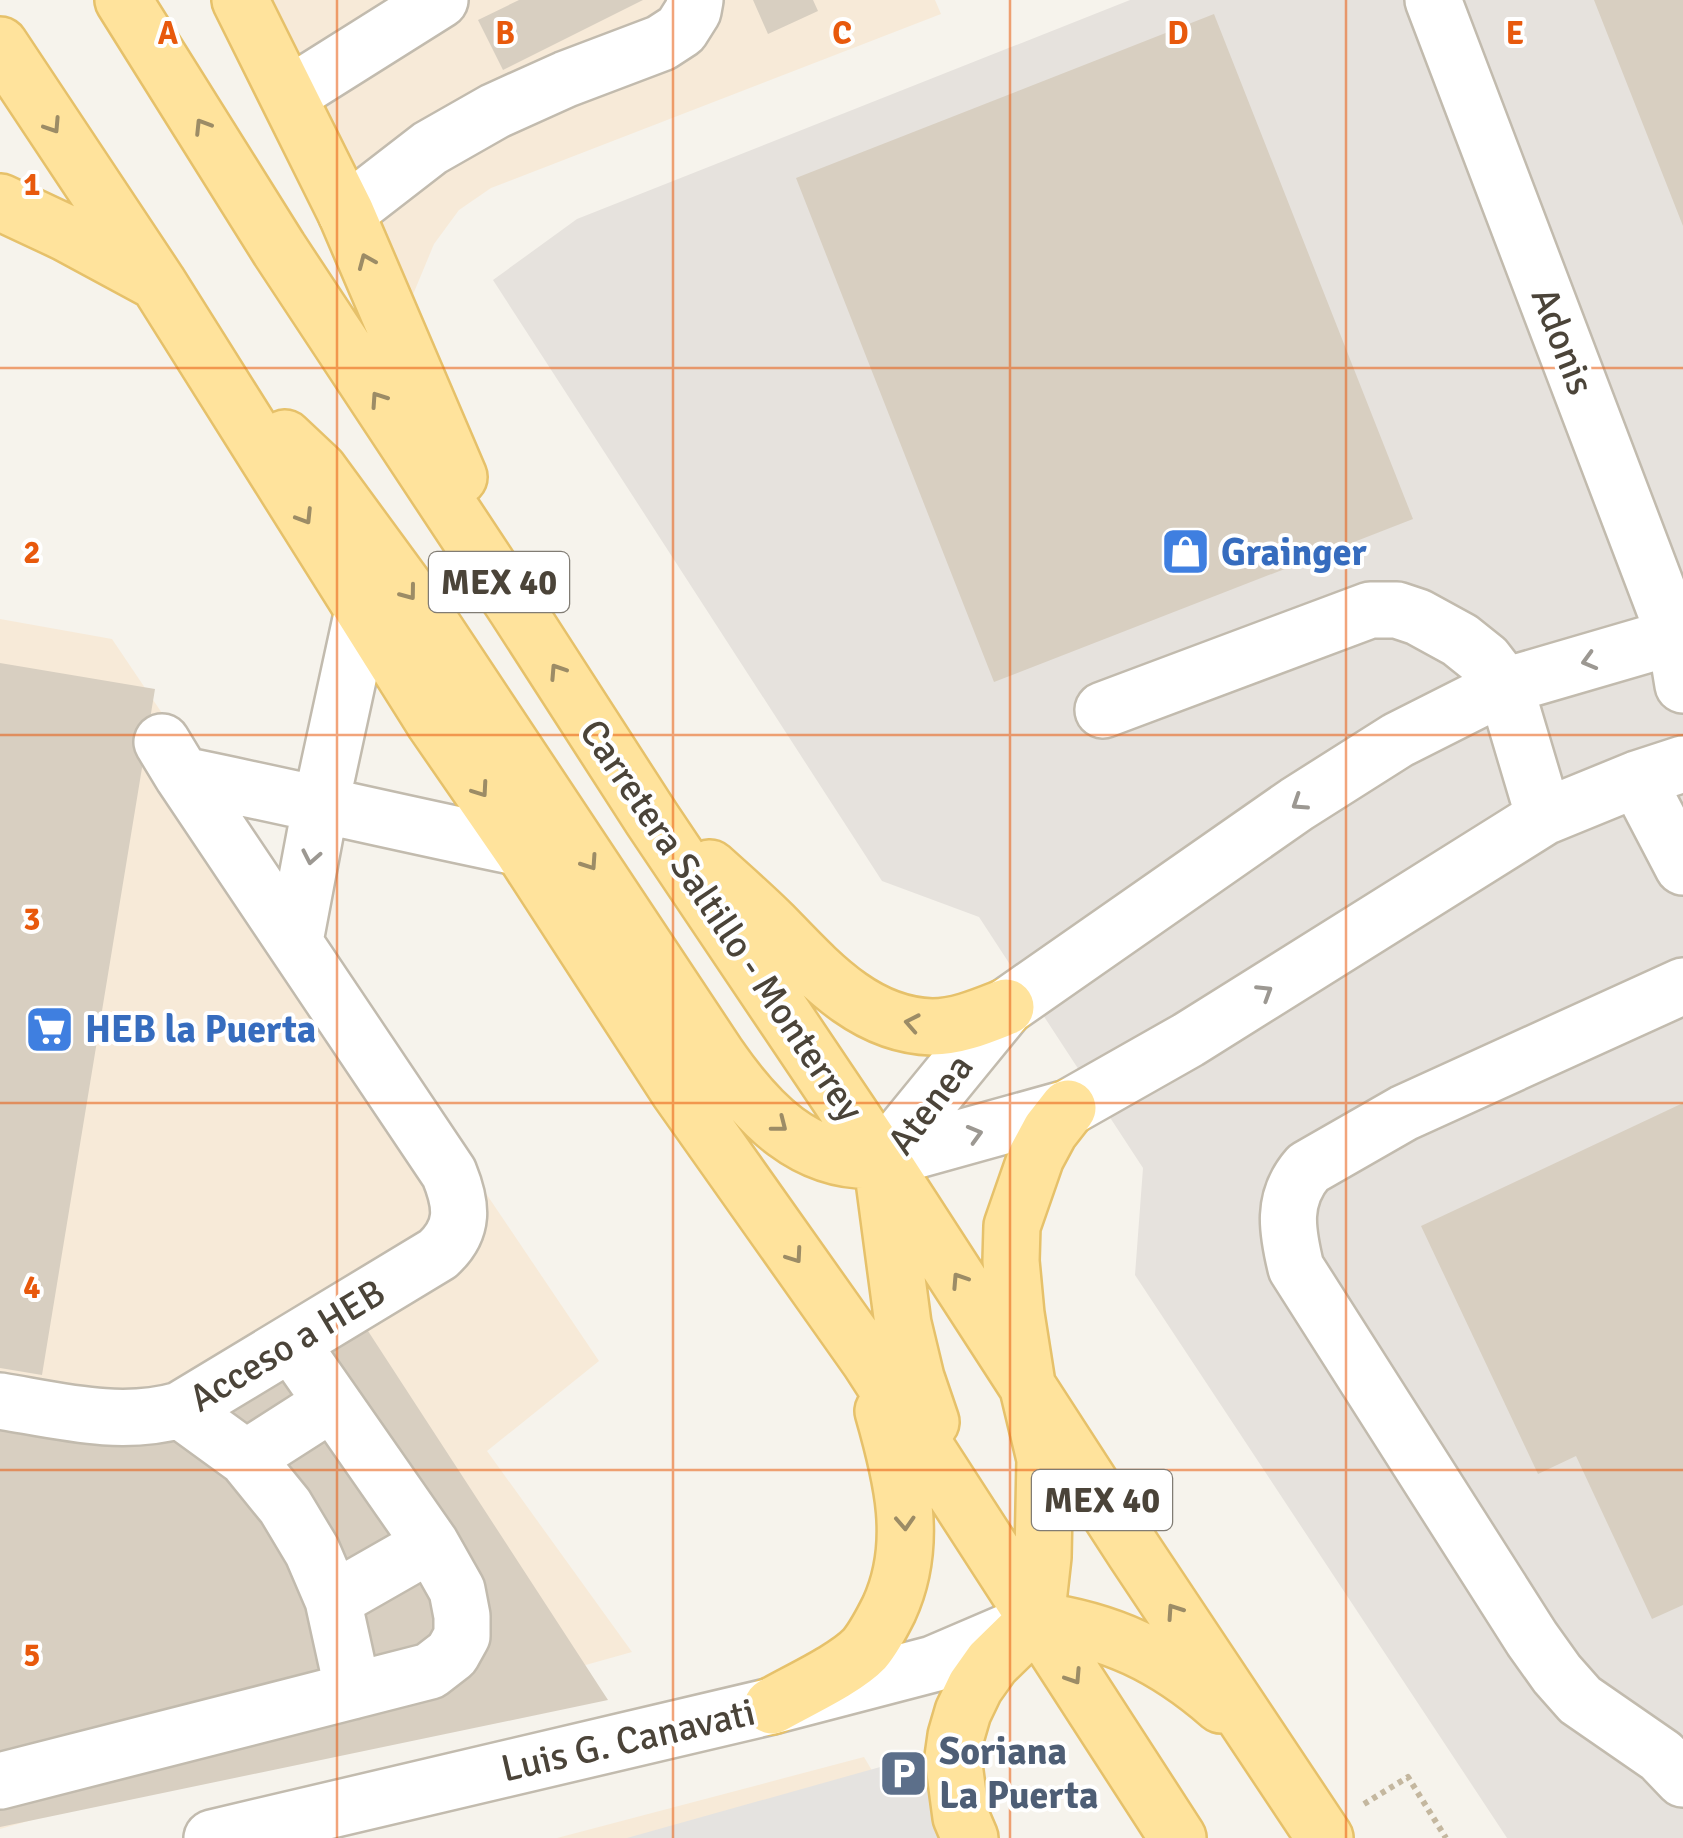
<svg xmlns="http://www.w3.org/2000/svg" width="1683" height="1838" font-family="Signika,sans-serif">
<rect width="100%" height="100%" fill="#f6f3ec"/>
<!-- commercial -->
<path fill="#f7ead8" d="M255,0H935L941,14L491,188L459,210L434,244L407,309Z
M0,619L112,639L599,1361L487,1451L632,1652L0,1829Z
M864,1757L912,1838H557Z"/>
<!-- industrial -->
<path fill="#e6e2dd" d="M1130,0H1683V1838H1507L1135,1275L1143,1168L979,917L882,881L493,280L577,219Z"/>
<!-- parking -->
<path fill="#e5e3e0" d="M948,1748L960,1838H627Z"/>
<!-- building -->
<path fill="#d8cfc1" d="M519,0H643L503,70L478,20Z
M753,0H813L818,11L768,34Z
M1594,0H1683V226Z
M1214,14L1413,519L994,682L796,178Z
M0,663L155,689L42,1375L0,1368Z
M1683,1103V1605L1652,1619L1576,1456L1538,1474L1421,1226Z
M342,1291L608,1700L0,1827V1396L149,1419Z"/>
<g fill="none" stroke-linecap="round" stroke-linejoin="round">
<defs>
<path id="minor" d="M1433,0L1675,636L1683,685
M289,95L440,0
M346,213L430,148L495,111L566,79L661,43L681,30L693,11L695,0
M1103,710L1370,610H1397L1418,617L1460,640L1485,660L1505,686L1544,817
M182,775C295,798 408,825 521,848
M1637,779L1683,867
M295,941L321,803L363,610
M1683,986L1404,1113L1308,1168C1281,1199 1287,1231 1296,1268L1532,1639L1557,1674L1580,1700L1661,1756L1683,1779
M881,1160L1006,1007L1297,804L1398,740L1505,686L1683,634
M881,1160L1068,1108L1188,1040L1544,817L1637,779L1683,764
M0,1401C60,1411 121,1427 180,1410L438,1254C465,1229 462,1205 449,1173L182,775L162,742
M180,1410L246,1458L285,1506L312,1551L333,1600L353,1691
M246,1458L332,1403
M333,1600L431,1544
M0,1781L430,1671L452,1654L462,1636V1616L457,1590L431,1544L291,1343
M212,1838L772,1706L933,1664L1036,1620"/>
<path id="major" d="M123,0L279,249L516,608L652,819L881,1160L1134,1551L1325,1838
M240,0L346,213L459,477
M0,45L158,283L434,722L521,848L678,1090L869,1360L1178,1838
M0,202L66,233L153,280
M285,438L319,470L426,616L717,1055C757,1113 805,1166 881,1160
M710,868C731,887 753,906 773,926C817,971 863,1025 932,1027C958,1027 983,1016 1006,1007
M883,1173L903,1324L916,1378L931,1422
M1036,1620C1110,1630 1165,1656 1221,1705
M772,1706C798,1691 845,1670 865,1649C875,1637 882,1623 889,1609C919,1544 902,1477 883,1411
M970,1838L961,1817L953,1757L956,1736L963,1712L975,1687L992,1663L1036,1620L1043,1557L1045,1459L1027,1384L1016,1314L1011,1261L1012,1226L1036,1157L1050,1131L1068,1108"/>
</defs>
<!-- minor casing -->
<use href="#minor" stroke="#c2bbae" stroke-width="60"/>
<!-- major casing -->
<use href="#major" stroke="#e6c16a" stroke-width="60"/>
<!-- path -->
<path stroke="#c4b79f" stroke-width="6" stroke-dasharray="5 5" stroke-linecap="butt" d="M1364,1804L1408,1777L1446,1838"/>
<!-- minor -->
<use href="#minor" stroke="#fff" stroke-width="55"/>
<!-- major -->
<use href="#major" stroke="#ffe39c" stroke-width="55"/>
</g>
<!-- one-way arrows -->
<defs><path id="oneway-chevron" d="M-2-3.5L2.5 0L-2 3.5" fill="none" stroke-width="1.6" stroke-linecap="round" stroke-linejoin="round" transform="scale(2.5)"/></defs>
<g stroke="#9c8c66">
<use href="#oneway-chevron" transform="translate(53 126) rotate(57)"/>
<use href="#oneway-chevron" transform="translate(202 126) rotate(-122)"/>
<use href="#oneway-chevron" transform="translate(366 261) rotate(-113)"/>
<use href="#oneway-chevron" transform="translate(378 399) rotate(-124)"/>
<use href="#oneway-chevron" transform="translate(305 517) rotate(58)"/>
<use href="#oneway-chevron" transform="translate(409 593) rotate(53)"/>
<use href="#oneway-chevron" transform="translate(557 671) rotate(-123)"/>
<use href="#oneway-chevron" transform="translate(481 790) rotate(55)"/>
<use href="#oneway-chevron" transform="translate(590 863) rotate(56)"/>
<use href="#oneway-chevron" transform="translate(912 1023) rotate(-169)"/>
<use href="#oneway-chevron" transform="translate(780 1125) rotate(38)"/>
<use href="#oneway-chevron" transform="translate(795 1256) rotate(55)"/>
<use href="#oneway-chevron" transform="translate(959 1280) rotate(-123)"/>
<use href="#oneway-chevron" transform="translate(905 1523) rotate(87)"/>
<use href="#oneway-chevron" transform="translate(1174 1611) rotate(-124)"/>
<use href="#oneway-chevron" transform="translate(1074 1677) rotate(57)"/>
</g>
<g stroke="#9c9892">
<use href="#oneway-chevron" transform="translate(1589 661) rotate(164)"/>
<use href="#oneway-chevron" transform="translate(1299 803) rotate(147)"/>
<use href="#oneway-chevron" transform="translate(311 857) rotate(101)"/>
<use href="#oneway-chevron" transform="translate(1265 992) rotate(-32)"/>
<use href="#oneway-chevron" transform="translate(975 1134) rotate(-16)"/>
</g>
<!-- grid -->
<path fill="none" stroke="#e8590c" stroke-width="2.5" stroke-opacity="0.55" d="M337,0V1838M673,0V1838M1010,0V1838M1346,0V1838M0,368H1683M0,735H1683M0,1103H1683M0,1470H1683"/>
<!-- icons -->
<defs>
<symbol id="shop-square" viewBox="-11 -11 22 22"><rect x="-9" y="-9" width="18" height="18" rx="4" fill="#3f7fe0" stroke="#fff"/><path d="M-5-2.5h2.3a2.7 3.5 0 0 1 5.4 0H5L5.5 6h-11ZM-1.5-2.5h3a1.5 2.3 0 0 0-3 0Z" fill="#fff"/></symbol>
<symbol id="supermarket-square" viewBox="-11 -11 22 22"><rect x="-9" y="-9" width="18" height="18" rx="4" fill="#3f7fe0" stroke="#fff"/><path d="M-6-5.5h2.5l.6 2H6L4.5 2H-2.5L-4.4-4H-6ZM-1.5 3.2a1.3 1.3 0 1 0 .1 0ZM3 3.2a1.3 1.3 0 1 0 .1 0Z" fill="#fff"/></symbol>
<symbol id="parking-square" viewBox="-11 -11 22 22"><rect x="-9" y="-9" width="18" height="18" rx="4" fill="#5c6f8a" stroke="#fff"/><path d="M-3.5-5.5H1a3.5 3.5 0 0 1 0 7H-1V5.5H-3.5ZM-1-3.4V-.6H.8a1.4 1.4 0 0 0 0-2.8Z" fill="#fff"/></symbol>
</defs>
<g fill-rule="evenodd">
<use href="#shop-square" x="1158" y="524" width="55" height="55"/>
<use href="#supermarket-square" x="22" y="1002" width="55" height="55"/>
<use href="#parking-square" x="876" y="1746" width="55" height="55"/>
</g>
<g text-anchor="middle" stroke-width="8" stroke-linejoin="round" paint-order="stroke">
<!-- shield labels -->
<g fill="#fff" stroke="#817c74" stroke-width="2.5">
<rect x="429" y="552" width="140" height="60" rx="8"/>
<rect x="1032" y="1470" width="140" height="60" rx="8"/>
</g>
<g font-size="35" font-weight="bold" fill="#4b4439">
<text x="499" y="594">MEX 40</text>
<text x="1102" y="1512">MEX 40</text>
</g>
<!-- street labels -->
<g font-size="38" fill="#4b4439" stroke="#fff">
<text transform="translate(1563 341) rotate(69)" y="13">Adonis</text>
<text transform="translate(722 920) rotate(56)" y="13">Carretera Saltillo - Monterrey</text>
<text transform="translate(930 1104) rotate(-53)" y="13">Atenea</text>
<text transform="translate(287 1345) rotate(-31)" y="13">Acceso a HEB</text>
<text transform="translate(628 1740) rotate(-13)" y="13">Luis G. Canavati</text>
</g>
<!-- shop labels -->
<g font-size="38" font-weight="bold" fill="#366cbe" stroke="#fff" text-anchor="start">
<text x="1221" y="565">Grainger</text>
<text x="85" y="1042">HEB la Puerta</text>
</g>
<!-- service labels -->
<g font-size="38" font-weight="bold" fill="#4e5e75" stroke="#fff" text-anchor="start">
<text x="939" y="1764">Soriana<tspan x="939" dy="44">La Puerta</tspan></text>
</g>
</g>
<g font-size="32" text-anchor="middle" font-weight="bold" fill="#e8590c" stroke="#fff" stroke-width="8" stroke-linejoin="round" paint-order="stroke">
<text x="168" y="44">A</text>
<text x="505" y="44">B</text>
<text x="842" y="44">C</text>
<text x="1178" y="44">D</text>
<text x="1515" y="44">E</text>
<text x="32" y="195">1</text>
<text x="32" y="563">2</text>
<text x="32" y="930">3</text>
<text x="32" y="1298">4</text>
<text x="32" y="1666">5</text>
</g>
</svg>
